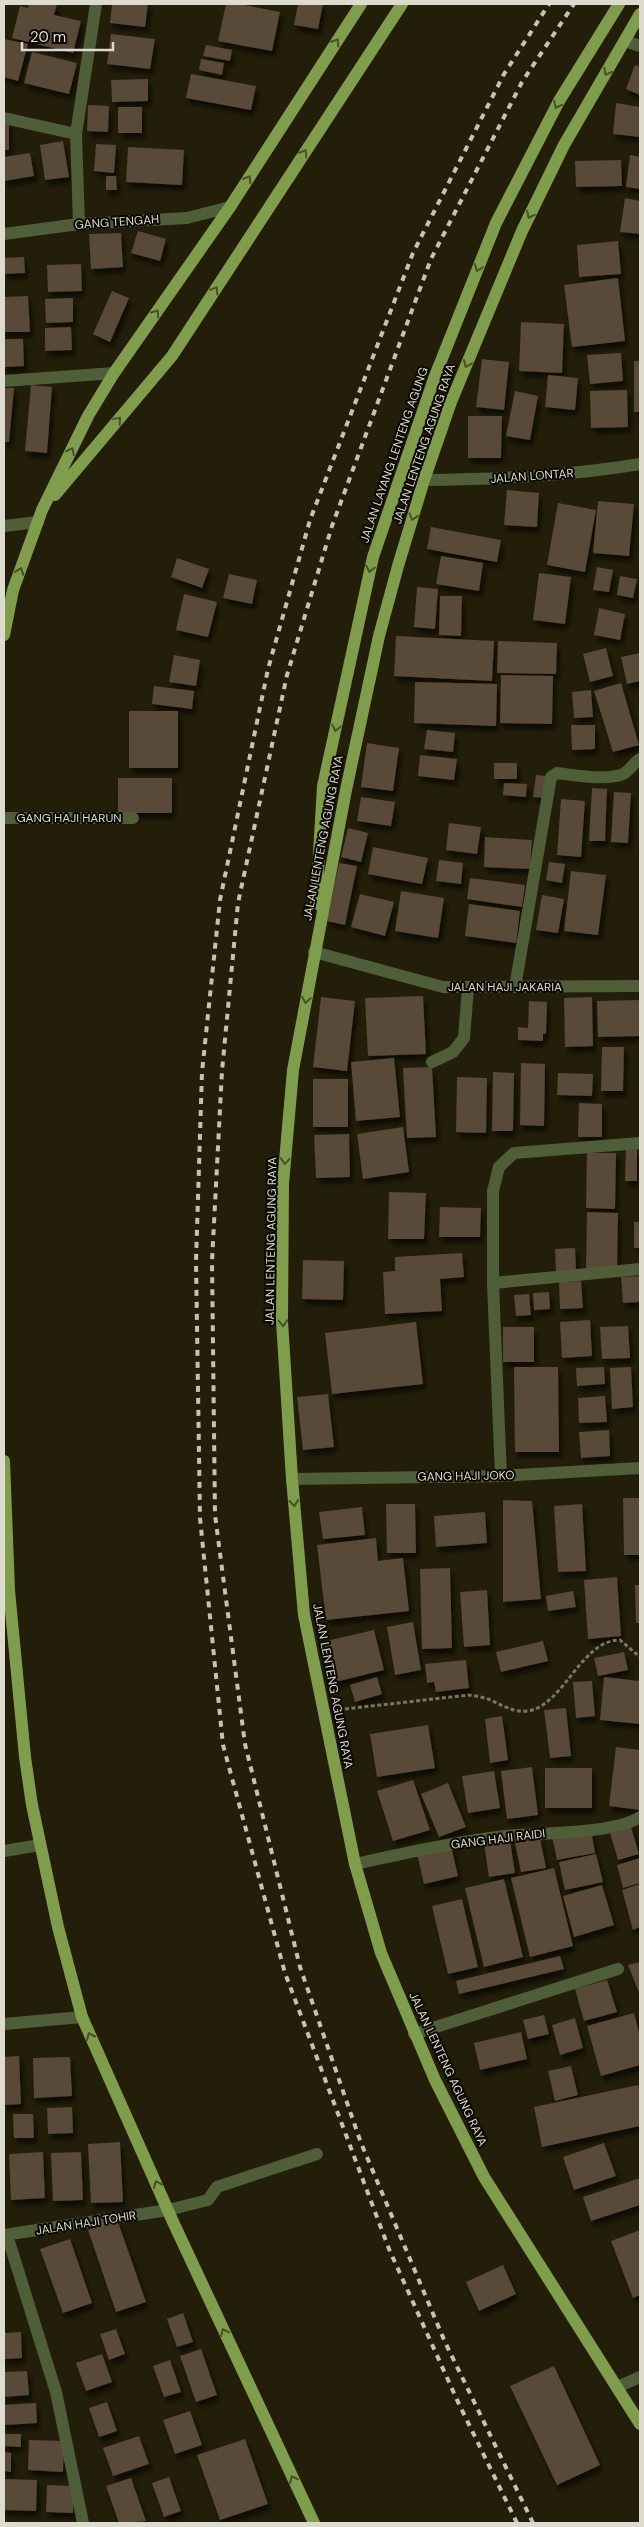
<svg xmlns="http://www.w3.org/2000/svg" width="644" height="2527" font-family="'DM Sans',sans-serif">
<defs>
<filter id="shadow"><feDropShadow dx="3" dy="5.5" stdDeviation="2.5" flood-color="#0009"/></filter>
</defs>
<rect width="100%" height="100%" fill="#221e09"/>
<!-- building -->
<path fill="#584837" filter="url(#shadow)" d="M29,4H57L54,15L81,21L73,53L12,38L20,6L28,8Z
M112,4H148L145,27L110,23Z
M226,4H240L280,12L272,51L218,41Z
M298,4H323L318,29L294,25Z
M111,34L155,39L150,69L107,64Z
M4,39L28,44L18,81L4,77Z
M206,45L232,50L230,61L203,56Z
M32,52L77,63L69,94L24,83Z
M201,59L224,63L222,75L199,70Z
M635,65L640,67V95L626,89Z
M191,74L256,86L251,110L186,98Z
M148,79V101L112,102L111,80Z
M616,103L640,107V137L613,134Z
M88,105L109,106L108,132L87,131Z
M118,107H142V133H118Z
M4,121H9V150H4Z
M63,141L69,177L45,180L40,145Z
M96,144L116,145L114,173L94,171Z
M128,147L184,150L182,185L126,182Z
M30,153L34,176L4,181V157Z
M630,155L640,157V189L626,187Z
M621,160L622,186L576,187L575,161Z
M106,176H116L117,190H106Z
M625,198L640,201V234L620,232Z
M138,231L166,239L160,261L131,253Z
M121,233L123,267L91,269L89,234Z
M618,241L621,274L579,277L577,245Z
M24,257L25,273L4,274V258Z
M81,264L82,291L48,292L47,265Z
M618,278L625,341L572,347L564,285Z
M112,291L129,298L110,342L93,334Z
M28,296L30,332H4V297Z
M73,298V322L46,323L45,299Z
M521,322L564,324L562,373L519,371Z
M71,327L72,350L45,351V328Z
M4,339H23L24,366L4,367Z
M621,353L623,381L590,384L587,355Z
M482,359L509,362L504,410L476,407Z
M634,361H640V412H634Z
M548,375L578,378L575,410L545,407Z
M31,385L52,387L47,453L25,451Z
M4,388H14L9,442H4Z
M627,390L628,427L591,428L590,391Z
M515,391L538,396L530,440L506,436Z
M468,416H502L501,458H468Z
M507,490L539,493L537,527L504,525Z
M598,501L634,504L629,556L593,553Z
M558,503L596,510L585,572L547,565Z
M431,527L501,540L497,562L427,549Z
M441,556L483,563L479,591L436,584Z
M177,558L209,569L202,588L171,577Z
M597,567L613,570L609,592L593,590Z
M539,573L571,577L565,624L533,620Z
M229,574L257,580L252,604L223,598Z
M620,576L637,579L633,598L617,595Z
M417,587L438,589L435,629L414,627Z
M184,594L217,602L208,637L176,630Z
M440,596H462L461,636L439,635Z
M599,608L625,614L620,640L594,635Z
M396,636L494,641L492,681L394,676Z
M498,641L557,643L556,674L497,673Z
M606,648L613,676L590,682L583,654Z
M640,653V681L627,684L621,657Z
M174,655L200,660L196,686L169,682Z
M501,675L553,676L552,724L500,723Z
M415,682L497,684L496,726L414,723Z
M621,683L639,745L613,752L594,691Z
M154,686L194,691L192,709L152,704Z
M591,690L593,717L574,718L572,692Z
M129,711H178V768H129Z
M571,725H595V749L572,750Z
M427,730L455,733L453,752L424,749Z
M367,743L399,748L393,791L361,787Z
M420,755L457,759L454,780L418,776Z
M494,763H517V779H494Z
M536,775L548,776L545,798L533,797Z
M118,778H172V813H118Z
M504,783L527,784L526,797L503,795Z
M592,788L607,789L605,841H589Z
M614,792L631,793L628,843L611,842Z
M361,797L395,802L391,826L357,821Z
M561,799L585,801L581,857L557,855Z
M449,823L481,827L477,854L446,850Z
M348,828L368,833L361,862L341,857Z
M485,837L532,840L530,869L484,867Z
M373,847L428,858L422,884L368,874Z
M439,860L463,863L461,884L436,881Z
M549,862L565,864L562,883L546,880Z
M339,863L357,866L345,925L327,921Z
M571,871L606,875L598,935L564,931Z
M470,878L525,885L522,907L467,899Z
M401,891L444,898L438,938L395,931Z
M360,894L394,902L385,936L351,927Z
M542,895L564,899L558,933L536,930Z
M469,904L520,911L516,943L465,936Z
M423,996L426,1054L368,1056L365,998Z
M321,997L355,1001L347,1071L313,1067Z
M592,997L593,1046L565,1047L564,998Z
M640,1000V1036L598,1037L597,1001Z
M529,1001L547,1002L546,1034H543V1041L518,1040V1027L528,1028Z
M602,1047H624L623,1091H601Z
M394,1058L400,1117L356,1121L351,1062Z
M521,1063L545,1064L544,1126L520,1125Z
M432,1067L436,1137L407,1138L403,1068Z
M493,1072L514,1073L513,1131H492Z
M558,1073L593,1074L592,1096L557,1095Z
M457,1077L487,1078L486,1133L456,1132Z
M313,1079H348V1127H313Z
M579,1103L602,1104V1137H578Z
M403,1127L409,1172L363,1179L357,1134Z
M349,1134L350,1177L316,1178L314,1135Z
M626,1149H637V1181H625Z
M587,1153H616L615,1209L586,1208Z
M389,1192L426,1193L424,1239H388Z
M440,1207L481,1208L480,1237H439Z
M587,1212L618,1213L617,1269H586Z
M634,1222H640V1248H634Z
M575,1248L576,1271L556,1272L555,1249Z
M462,1253L464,1277L440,1279L442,1311L385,1314L383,1272L395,1271V1257Z
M303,1260L344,1261L343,1300L302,1299Z
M640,1276V1302L623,1303L621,1277Z
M581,1281L583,1308L560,1309L559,1282Z
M549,1292L550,1309L534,1310L533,1293Z
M529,1294L531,1315L516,1316L514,1295Z
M590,1320L592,1356L562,1358L560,1322Z
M416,1322L423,1384L332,1394L325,1333Z
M628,1326L630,1358L602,1359L600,1327Z
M503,1327H534V1362H503Z
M514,1367H558L559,1452H515Z
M604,1367L605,1384L577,1386L576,1368Z
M631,1367L633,1407L612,1409L610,1368Z
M328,1394L334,1447L303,1450L297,1397Z
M605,1396L607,1422L579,1423L578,1398Z
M609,1430L610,1456L581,1458L579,1432Z
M623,1498H640V1555H624Z
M503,1500L532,1501L541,1599L503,1602Z
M386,1504H415L416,1553H387Z
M582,1504L586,1571L558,1572L554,1506Z
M362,1507L365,1535L323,1539L319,1512Z
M485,1512L487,1543L436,1547L434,1516Z
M376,1538L378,1561L403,1558L409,1611L326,1620L317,1545Z
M450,1568L452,1648L422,1649L420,1569Z
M617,1577L621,1636L588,1639L584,1580Z
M635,1585H640V1623H636Z
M487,1590L490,1645L464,1647L460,1592Z
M573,1591L576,1607L548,1611L546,1596Z
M413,1622L421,1670L395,1675L387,1627Z
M374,1630L384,1670L331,1683L322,1642Z
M543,1641L548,1661L501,1672L496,1652Z
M624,1652L628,1670L598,1676L594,1658Z
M466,1660L469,1688L436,1692L434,1682L427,1683L425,1664Z
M377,1677L382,1694L355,1702L350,1685Z
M604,1677L640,1681V1724L600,1720Z
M592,1681L595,1716L576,1718L573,1682Z
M566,1708L571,1756L550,1758L544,1710Z
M502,1716L508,1760L490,1763L485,1719Z
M428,1725L435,1768L377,1777L370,1734Z
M616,1747L640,1750V1810L609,1806Z
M532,1767L538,1815L507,1819L501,1771Z
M545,1768H592V1808H545Z
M494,1771L500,1808L468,1813L462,1776Z
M413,1780L430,1830L393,1841L377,1791Z
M448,1783L466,1827L439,1837L421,1794Z
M631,1827L639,1854L618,1860L610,1833Z
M591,1829L595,1853L557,1860L552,1836Z
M540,1838L546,1868L521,1872L515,1843Z
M510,1840L515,1873L489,1877L484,1844Z
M451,1846L458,1876L424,1884L417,1854Z
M596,1854L603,1882L565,1890L559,1862Z
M640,1858V1883L623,1888L617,1865Z
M554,1868L573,1946L530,1957L511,1878Z
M504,1879L523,1957L484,1967L465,1888Z
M640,1884V1927L633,1930L622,1890Z
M602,1885L614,1925L574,1937L563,1896Z
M462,1899L478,1967L448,1974L432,1906Z
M560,1956L564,1969L459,1994L456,1981Z
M640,1962V1995L628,1965Z
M607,1980L617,2012L584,2021L575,1989Z
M634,2013L640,2036V2065L601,2076L587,2026Z
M544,2015L549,2034L528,2039L523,2020Z
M575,2018L583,2048L560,2055L552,2025Z
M521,2032L527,2059L480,2070L474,2043Z
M19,2056L21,2104L4,2105V2057Z
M70,2057L72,2096L34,2098L33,2058Z
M571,2066L578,2095L555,2101L548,2071Z
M638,2085L640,2096V2126L542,2147L534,2107Z
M72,2107L73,2133L48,2134L47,2108Z
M13,2114H33L34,2138H14Z
M120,2142L123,2202L91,2203L88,2144Z
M604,2143L616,2176L574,2190L563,2157Z
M43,2152L45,2198L11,2200L9,2154Z
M81,2152L83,2200L53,2201L51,2153Z
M640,2178V2205L591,2221L583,2197Z
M117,2219L146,2302L116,2312L88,2230Z
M640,2230V2295L633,2298L611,2241Z
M70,2239L92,2303L63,2313L40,2249Z
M503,2265L516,2294L479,2311L466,2282Z
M183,2313L193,2342L177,2347L167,2319Z
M116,2329L125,2354L109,2360L100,2334Z
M21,2332L22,2358L4,2359V2333Z
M201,2349L217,2395L196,2402L180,2356Z
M102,2354L112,2382L86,2391L76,2363Z
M170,2360L181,2392L164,2397L153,2366Z
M554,2366L600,2465L557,2485L510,2386Z
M27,2371L29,2395L4,2397V2372Z
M107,2402L117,2431L99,2437L89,2408Z
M36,2403L37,2423L4,2425V2405Z
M190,2411L202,2445L175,2454L163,2420Z
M4,2434H21V2447L4,2446Z
M139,2436L149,2464L113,2476L103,2448Z
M245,2439L268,2504L220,2520L197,2455Z
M29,2440L64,2441L63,2472L28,2470Z
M4,2452L11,2453V2472L4,2471Z
M169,2477L181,2511L164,2517L152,2483Z
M131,2478L146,2521L119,2523L106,2486Z
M4,2479L37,2480L36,2511L4,2510Z
M47,2485L74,2486L73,2513L46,2512Z"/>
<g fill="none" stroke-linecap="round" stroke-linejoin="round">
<!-- path -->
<path stroke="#797564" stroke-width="3" stroke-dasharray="4 2.5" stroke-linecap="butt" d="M345,1709L469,1695C475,1696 482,1697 488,1699C501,1704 512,1713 528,1711C564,1705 581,1640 620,1640L640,1657"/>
<!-- street -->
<path stroke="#4f5d38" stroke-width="12" d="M625,41L640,46
M4,118L76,134
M79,224L76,134L96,4
M4,234L79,224L187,218L230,207
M4,381L114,373
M424,480C497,479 568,476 640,464
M4,526L38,522
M4,818H133
M314,952L443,987L640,986
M515,987L551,777L557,773C574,775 607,781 623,774C630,771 633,763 640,759
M432,1062L453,1052L464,1038L468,988
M493,1283L640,1269
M501,1476L493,1283V1191L499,1167L514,1153L640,1143
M292,1479L501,1476L640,1468
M4,1851L40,1845
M355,1864C405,1853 455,1842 505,1836C539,1833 614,1834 640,1817
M4,2024L82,2017
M414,2034L618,1969
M4,2235L168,2210L208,2200L217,2187L317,2154
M7,2235L56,2392L83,2523
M617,2387L640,2377"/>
<!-- primary -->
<path stroke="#809d4e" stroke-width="12" d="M640,14L564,145L522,231L451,402L424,480L398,566L379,636L346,790L293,1070L283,1184L282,1321L292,1479L304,1615L355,1864L381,1953L435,2080L484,2177L640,2424
M55,495L172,356L402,4
M4,635L13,590L42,510L88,416L114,373L230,207L361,4
M316,904L323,786L373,557L435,376L496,223L559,101L619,4
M4,1461L9,1590L25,1757L32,1805L58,1927L82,2017L174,2224L314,2523"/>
<!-- rail -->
<path stroke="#c6c3b6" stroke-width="4" stroke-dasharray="6 6" stroke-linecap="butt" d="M517,2523L458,2402L389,2249L285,1973L223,1745L200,1518L196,1261L202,1072L220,900L268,669L310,520L413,253L504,74L549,4
M533,2523L445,2342L361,2143L300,1967L245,1744L215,1515L212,1261L222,1071L238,903L287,675L332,526L431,259L522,82L574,4"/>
</g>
<!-- one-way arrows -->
<defs><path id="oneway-chevron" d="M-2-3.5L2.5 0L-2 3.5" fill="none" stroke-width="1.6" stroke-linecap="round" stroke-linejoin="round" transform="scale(1.25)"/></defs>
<g stroke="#455228">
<use href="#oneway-chevron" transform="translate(336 42) rotate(-57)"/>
<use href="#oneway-chevron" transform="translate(607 72) rotate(120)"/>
<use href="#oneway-chevron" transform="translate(557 105) rotate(118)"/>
<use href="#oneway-chevron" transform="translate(304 153) rotate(-57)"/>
<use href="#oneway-chevron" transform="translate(248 179) rotate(-57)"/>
<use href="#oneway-chevron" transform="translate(530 215) rotate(116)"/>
<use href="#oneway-chevron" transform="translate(478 268) rotate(112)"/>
<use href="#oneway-chevron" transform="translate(215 290) rotate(-57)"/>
<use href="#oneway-chevron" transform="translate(156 313) rotate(-55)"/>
<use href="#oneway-chevron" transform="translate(467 364) rotate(113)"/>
<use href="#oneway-chevron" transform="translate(118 420) rotate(-50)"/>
<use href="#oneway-chevron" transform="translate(71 451) rotate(-64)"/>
<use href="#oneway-chevron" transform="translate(413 517) rotate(107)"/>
<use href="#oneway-chevron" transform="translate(370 569) rotate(102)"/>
<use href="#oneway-chevron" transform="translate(20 571) rotate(-70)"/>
<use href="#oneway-chevron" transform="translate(336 728) rotate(102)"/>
<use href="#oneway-chevron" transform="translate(306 1000) rotate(100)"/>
<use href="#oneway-chevron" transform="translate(285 1161) rotate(95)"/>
<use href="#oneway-chevron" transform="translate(283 1323) rotate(88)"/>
<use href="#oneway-chevron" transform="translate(294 1503) rotate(85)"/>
<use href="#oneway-chevron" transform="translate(90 2036) rotate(-114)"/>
<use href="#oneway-chevron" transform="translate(157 2184) rotate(-114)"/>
<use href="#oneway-chevron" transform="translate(224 2332) rotate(-115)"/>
<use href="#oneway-chevron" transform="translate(293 2479) rotate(-115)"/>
</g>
<g text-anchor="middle" stroke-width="4" stroke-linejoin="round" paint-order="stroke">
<!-- street labels -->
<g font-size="12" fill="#dddace" stroke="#0a0802">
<text transform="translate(117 222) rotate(-4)" y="4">GANG TENGAH</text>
<text transform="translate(424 444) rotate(-71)" y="4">JALAN LENTENG AGUNG RAYA</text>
<text transform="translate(394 455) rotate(-71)" y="4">JALAN LAYANG LENTENG AGUNG</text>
<text transform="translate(532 476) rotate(-4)" y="4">JALAN LONTAR</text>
<text x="69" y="822">GANG HAJI HARUN</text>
<text transform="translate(323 838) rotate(-79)" y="4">JALAN LENTENG AGUNG RAYA</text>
<text x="505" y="991">JALAN HAJI JAKARIA</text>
<text transform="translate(271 1241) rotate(-89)" y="4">JALAN LENTENG AGUNG RAYA</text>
<text transform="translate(466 1476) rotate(-1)" y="4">GANG HAJI JOKO</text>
<text transform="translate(333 1686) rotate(79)" y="4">JALAN LENTENG AGUNG RAYA</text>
<text transform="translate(498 1839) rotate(-7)" y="4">GANG HAJI RAIDI</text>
<text transform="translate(448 2069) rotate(65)" y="4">JALAN LENTENG AGUNG RAYA</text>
<text transform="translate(86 2223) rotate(-9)" y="4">JALAN HAJI TOHIR</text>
</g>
</g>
<!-- border -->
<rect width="644" height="2527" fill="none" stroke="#dddace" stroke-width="10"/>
<!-- scale -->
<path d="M22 42v8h91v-8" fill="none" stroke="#dddace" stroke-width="2.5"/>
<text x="30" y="42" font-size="15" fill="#dddace" stroke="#0a0802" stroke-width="4" paint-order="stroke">20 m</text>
</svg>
